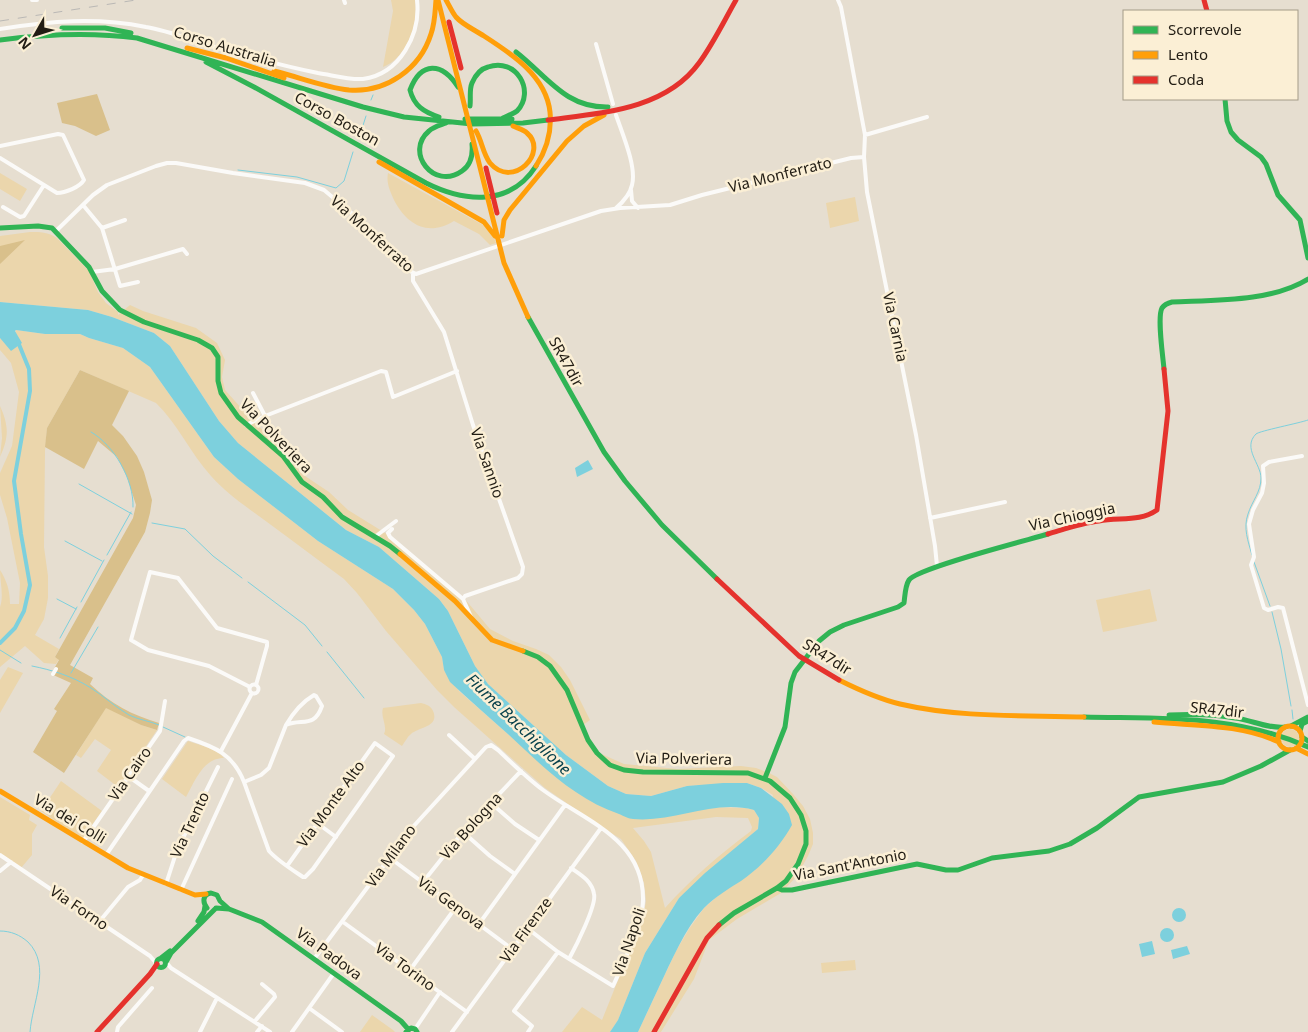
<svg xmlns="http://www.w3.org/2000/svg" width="1308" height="1032" font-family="'Noto Sans',sans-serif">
<rect width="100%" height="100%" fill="#e6ded0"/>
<!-- green -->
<path fill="#ebd6ac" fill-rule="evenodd" d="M391,0H415C419,24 407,58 383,67L393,11Z
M0,173L27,189L20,201L0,189Z
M388,173L483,225L493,236L496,243L490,245L479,234L454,221C428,237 407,225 394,200C390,191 386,183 388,173Z
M855,197L859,221L830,228L826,203Z
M30,232C40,232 48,232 57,238L89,271L98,292L106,303L118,312V315L130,305L143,311L196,328L217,343L225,360L222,377L225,390L253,421L287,452L302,474L329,492L348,510L390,536L464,598L490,629L513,641L536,649L549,655L561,667L570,680L590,720L583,725L597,752L624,764L678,769L741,766L756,768L769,773L777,777L793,794L803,806L810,819L813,833V844L808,856L797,876L781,893L737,919L709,940L694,979L661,1032H638L676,951L689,929L704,908L721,893L755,870L773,795L761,788L747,783L687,786L651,796L626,794L608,786L566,755L488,684L475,666L448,611L439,599L379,547L346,530L238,443L219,421L170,346L154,333L112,317L88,310L0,302V236Z
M16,330L45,334H80L89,338L123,348L150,367L214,457L238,479L318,541L393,589L414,610L425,624L442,657L444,670L459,691L509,735L657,818L713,807L746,808L754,810L759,818L758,829L679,898L645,953L618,1020L610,1032H562L582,1007L602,1020L643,918L646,901L644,883L636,861L621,839L601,827L545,788L454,707L437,690L386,631L357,593L344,579C318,560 293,541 267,522C248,508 227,494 211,476C191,454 177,423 156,403L80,370L47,428L45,451L44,547L48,576V598L44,619L35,635L59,649L55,657L59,659L56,664L44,663L25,646L0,667V607C4,596 0,582 0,570C7,581 10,591 10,604H19L20,583L7,518L0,495V473L12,446L19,392L11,363L0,350V338L11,350ZM716,817L748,818L752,827L751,831C720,854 691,879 665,908L651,852L644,841L633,828Z
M0,406C9,426 9,437 0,457L2,438Z
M1150,589L1157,621L1103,632L1096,600Z
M8,667L23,673L0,713V680Z
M421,703C426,704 431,706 433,711C440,727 419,727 411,734C407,737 405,742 402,746L384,734C388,726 380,717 383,708Z
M106,707L141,725L157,730L118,787L97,771L111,750L95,739L81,758L76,755Z
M1281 738a9 9 0 1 1 18 0a9 9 0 1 1-18 0Z
M188,741C199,745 216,748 224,758C203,758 195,781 186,797L162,779Z
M61,781L102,811L82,839L41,811Z
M0,797L30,815L29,820L37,825L32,834V855L21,868L0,853Z
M855,960L856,970L822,973L821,963Z
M372,1015L393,1030L395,1032H360Z"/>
<!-- forest -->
<path fill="#d9c08b" d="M97,94L110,130L96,136L75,126L62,123L57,103Z
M25,240L0,264V246Z
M80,370L129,391L112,425L123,436L137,456L144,472L152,500L150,513L145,532L70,665L93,678L90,684C111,704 132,715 159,723L157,730L141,725L106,708L64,773L33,752L57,711L54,709L71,683L51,674L59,660L55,657L133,518L136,505L127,477L117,457L98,441L84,469L45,447L47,428Z"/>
<!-- water -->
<path fill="#7dd0dd" d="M0,302L88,310L112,317L154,333L170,346L219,421L238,443L346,530L379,547L439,599L448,611L475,666L488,684L566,755L608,786L626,794L651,796L687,786L723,783H747L761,788L782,804L789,814L792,825C779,848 762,866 741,881C728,889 715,897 704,908C684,930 672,960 659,987C652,1002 645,1017 638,1032H610L618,1020L645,953L679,898L705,873L758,829L759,818L754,810C713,799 674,823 633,819C629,819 624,816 619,814C575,799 542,766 509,735C489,717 469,700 450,682L444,670L442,657L425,624L414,610L393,589L318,541L238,479L214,457L150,367L123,348L89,338L80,334H45L16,330L15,331L22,343L11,351L0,338Z
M588,460L593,469L577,477L575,468Z
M1172 915a7 7 0 1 1 14 0a7 7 0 1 1-14 0Z
M1160 935a7 7 0 1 1 14 0a7 7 0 1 1-14 0Z
M1152,941L1155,954L1142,957L1139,944Z
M1187,946L1190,954L1173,959L1171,950Z"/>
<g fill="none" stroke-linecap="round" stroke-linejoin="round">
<!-- stream -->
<path stroke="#7dd0dd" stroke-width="1" d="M371,100L373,95
M359,138L366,116
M238,170L297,177L336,188L344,181L353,152
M91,432C114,445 134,480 133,507
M79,484L132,514
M152,523L185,529L213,556L242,578
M65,541L102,561
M107,555L131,512
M1252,555C1248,541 1243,528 1248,514C1252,501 1261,492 1261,478C1261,464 1242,448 1256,434C1259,431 1300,423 1308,420
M1254,562L1270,606
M248,582L305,625L322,646
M57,599L76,609
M81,602L104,560
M1272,612L1281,649L1291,706
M60,638L77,607
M0,650L21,663
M327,652L364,698
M32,666C52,670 72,676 91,688C104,696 115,707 129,715C139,720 150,721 159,725
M71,673L98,627
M1292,710L1293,719
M163,727L185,737
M0,931C11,931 20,935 28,942C52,966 32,1003 30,1032"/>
<!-- canal -->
<path stroke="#7dd0dd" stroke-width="4" d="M0,643L15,628L24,611L30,585L21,534L14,481L30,391L29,369L18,342"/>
<!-- street -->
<path stroke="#fbfaf8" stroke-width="4" d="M32,0H37
M344,0L345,3
M838,0L841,7L865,135L864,157L867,192L916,435L935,546L937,566
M0,29C50,21 96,17 146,27C165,30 183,37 201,43C239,54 278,65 318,73C332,75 348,80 363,79C400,74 421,34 417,0
M596,44L613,104
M865,135L927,117
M0,146L58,134L63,135L84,180C80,187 65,193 57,193L0,158
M631,190L632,201L638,208
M83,205L102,228L120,286L138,282
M3,207L20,217L24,216L44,185
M616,208C623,202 630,195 632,185C637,167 622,133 616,115
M102,228L125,220
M56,231L93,195L107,185L156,166L167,163H176L233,173L305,183L324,190L374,232L408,270L416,274L601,211L620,208L670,205L702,195L851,158L864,157
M92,272L115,269L183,249L187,254
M413,274V281L444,332L473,425L523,567L522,574L518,578L465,596L463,599L472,619
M253,393L265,416
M246,425L265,416L381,371L386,372L393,397L457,371
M1302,456L1269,462L1263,466L1264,483L1262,493L1253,510L1249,524L1254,557L1251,565L1264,608L1268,610L1278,607L1283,608L1308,705
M930,518L1005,502
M392,529L388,533L390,537L463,599
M376,536L396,521
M53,674L56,669
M249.5 689a4.5 4.5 0 1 1 9 0a4.5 4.5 0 1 1-9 0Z
M250,687L209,666L148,650L131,640L150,572L178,578L217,628L267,642V646L256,685
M449,735L475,759
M221,751L252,693
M128,776L149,791
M244,782L261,775L269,768L286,725C302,718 314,729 322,706L316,696L314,695C302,702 293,713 286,725
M491,803L515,824L539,840
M317,823L336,837
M463,832L490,856L515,874
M83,842L160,731L165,701
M0,855L150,956L156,963
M106,855L184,741L188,738C215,747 233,754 244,782L269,851C278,861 291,869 303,877H305L313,869L393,756L375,743L287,866
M390,858L512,949
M0,871L11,862
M423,882L463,832L521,771
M166,884L177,850L218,767
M181,890L232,779
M99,922L128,887L140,880L143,875
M343,922L467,1012
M479,924L565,805
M314,959L411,829L486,747L491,745L498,750C513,764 527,778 543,790C585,821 644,839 643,900C643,923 623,964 613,986L558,952L527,928
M569,959C575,948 597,905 594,894C592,881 581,875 571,868
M166,962L171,968L270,1032
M410,970L456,907
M309,1008L342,1032
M255,1021L275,997L274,994L262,984
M415,1029L440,992
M117,1032L118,1027L152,988
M200,1032L217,998
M257,1032L262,1026
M292,1032L334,973
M452,1032L601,828
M528,1032L532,1026L514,1011L558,952"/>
<!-- fast -->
<path stroke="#30b455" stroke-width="5" d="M62,28H105L131,33
M0,40C46,34 91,32 137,38L363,107L404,117L472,124L523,123L548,120
M516,52C547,76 565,108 608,107
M206,62L254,87L426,183C464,202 510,207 536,166
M1225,99L1227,121L1231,132L1238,140L1261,157L1266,164L1278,195L1300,220L1308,258
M470,106C471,98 469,90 472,83C475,76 480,69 488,67C516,57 536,91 517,111C513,114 507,116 503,118
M439,117C424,112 414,106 410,90C421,61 442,62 458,87
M465,119H512
M446,123C441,125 433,127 429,131C404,152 434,191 462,171C471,165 473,155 472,144
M0,228L38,226L52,228L89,267L102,291L120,310L144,322L198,340L212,348L218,357V381L221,393L238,417L283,456L302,482L323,497L342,517L390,546L400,554
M528,317L604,452L625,481L662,525L717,579
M1164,369C1163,357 1157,317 1162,308C1164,305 1168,303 1172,302C1215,300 1271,302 1308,279
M523,651L538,657L550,666L567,690L588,740L597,753L610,765L624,770L643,772L748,773L770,781L790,798L801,815L806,831V844L798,864L786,881L777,888L734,913L719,925
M1169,715C1191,714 1213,714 1235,718C1252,720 1268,729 1285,727
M1084,717C1162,719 1234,714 1308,747
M1291,726L1308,717
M1300,731L1302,724L1308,721
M1302,737L1308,741
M765,778L785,727L791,683L795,672L819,641L830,632L844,625L898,607L904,603C905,596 905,586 909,580C917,568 1028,540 1048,534
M777,888L782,890H792L917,864L946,870H958L992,858L1049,851L1070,844L1097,828L1139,797L1223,782L1261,766L1290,750
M207,908C202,902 203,894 211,893L217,895L220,901L229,909
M216,908L229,909L262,922L401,1021L408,1029
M198,921L204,912L205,906
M161,958L170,951
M156.5 963a4.5 4.5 0 1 1 9 0a4.5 4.5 0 1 1-9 0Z
M166,962L171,953L215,909
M406,1032L411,1028L415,1029L417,1032"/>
<!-- slow -->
<path stroke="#ff9f0a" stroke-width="5" d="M438,0L504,263L528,317
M446,0C449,5 452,12 456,17C463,25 475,30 484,36C512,54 546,76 550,112C552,132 547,149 536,166
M187,48L226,58L284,78
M274,71C299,77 323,87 349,90C386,93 420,69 431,34C435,23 435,12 436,0
M476,131C482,141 483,154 490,163C513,190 549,152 527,133C524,130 517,128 513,126
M379,162L484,222L495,236
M502,236L504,220L510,210L567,141L584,126L604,115
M400,554L455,601L492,640L523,651
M839,680C859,690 879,699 900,704C960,718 1023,715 1084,717
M1154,722C1196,726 1240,724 1279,742
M1278 738a12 12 0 1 1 24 0a12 12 0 1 1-24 0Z
M1296,748L1308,754
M0,791L128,868L195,895L206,894"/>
<!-- jam -->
<path stroke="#e5322d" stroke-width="5" d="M1204,0L1207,11
M449,22L461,68
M548,120C601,113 665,110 699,63C713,44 724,21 736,0
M486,168L497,213
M1048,534C1065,529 1082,523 1099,521C1119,517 1140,522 1157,510L1168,411L1164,369
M717,579L799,656L839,680
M97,1032L150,974L157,964
M654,1032L707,938L719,925"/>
<!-- rail -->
<path stroke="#bab8b5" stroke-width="1" stroke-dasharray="9 9" stroke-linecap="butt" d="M0,21L136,0"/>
</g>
<g text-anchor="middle" stroke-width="5" stroke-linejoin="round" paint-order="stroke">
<!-- street labels -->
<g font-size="15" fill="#221d14" stroke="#fbefd5">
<text transform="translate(225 47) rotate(17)" y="5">Corso Australia</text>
<text transform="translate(337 119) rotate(29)" y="5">Corso Boston</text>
<text transform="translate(780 175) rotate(-14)" y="5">Via Monferrato</text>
<text transform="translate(372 234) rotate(42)" y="5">Via Monferrato</text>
<text transform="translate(895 327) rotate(78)" y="5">Via Carnia</text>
<text transform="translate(566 362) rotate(61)" y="5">SR47dir</text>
<text transform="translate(276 436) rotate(46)" y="5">Via Polveriera</text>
<text transform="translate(487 463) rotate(71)" y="5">Via Sannio</text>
<text transform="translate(1072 517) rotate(-12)" y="5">Via Chioggia</text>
<text transform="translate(827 657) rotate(32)" y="5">SR47dir</text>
<text transform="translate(1217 710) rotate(6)" y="5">SR47dir</text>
<text transform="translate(684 759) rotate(1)" y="5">Via Polveriera</text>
<text transform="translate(130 774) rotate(-55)" y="5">Via Cairo</text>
<text transform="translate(331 804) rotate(-54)" y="5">Via Monte Alto</text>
<text transform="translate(70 819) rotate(31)" y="5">Via dei Colli</text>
<text transform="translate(190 825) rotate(-65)" y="5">Via Trento</text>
<text transform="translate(471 826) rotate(-48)" y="5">Via Bologna</text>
<text transform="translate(391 856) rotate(-54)" y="5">Via Milano</text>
<text transform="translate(850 865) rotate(-11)" y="5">Via Sant'Antonio</text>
<text transform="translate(451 903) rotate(36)" y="5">Via Genova</text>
<text transform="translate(79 908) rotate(34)" y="5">Via Forno</text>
<text transform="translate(526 930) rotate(-54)" y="5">Via Firenze</text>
<text transform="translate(629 942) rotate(-71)" y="5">Via Napoli</text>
<text transform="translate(329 954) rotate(36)" y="5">Via Padova</text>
<text transform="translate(405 967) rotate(36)" y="5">Via Torino</text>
</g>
<!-- water labels -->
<g font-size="16" font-style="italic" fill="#08414b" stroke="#fbefd5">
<text transform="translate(519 724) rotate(44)" y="6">Fiume Bacchiglione</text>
</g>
</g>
<!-- legend -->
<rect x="1123" y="10" width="175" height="90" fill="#fbefd5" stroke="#a49b88"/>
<rect x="1133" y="26" width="25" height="8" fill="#30b455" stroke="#a49b88"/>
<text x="1168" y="35" font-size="15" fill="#221d14">Scorrevole</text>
<rect x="1133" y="51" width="25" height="8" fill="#ff9f0a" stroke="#a49b88"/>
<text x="1168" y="60" font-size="15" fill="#221d14">Lento</text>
<rect x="1133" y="76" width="25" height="8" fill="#e5322d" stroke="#a49b88"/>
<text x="1168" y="85" font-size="15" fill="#221d14">Coda</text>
<!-- north arrow -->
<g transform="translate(35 35) rotate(231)" stroke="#fbefd5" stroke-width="4" paint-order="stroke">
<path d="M0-4L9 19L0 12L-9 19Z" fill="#221d14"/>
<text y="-8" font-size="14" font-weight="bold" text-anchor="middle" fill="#221d14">N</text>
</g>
</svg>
